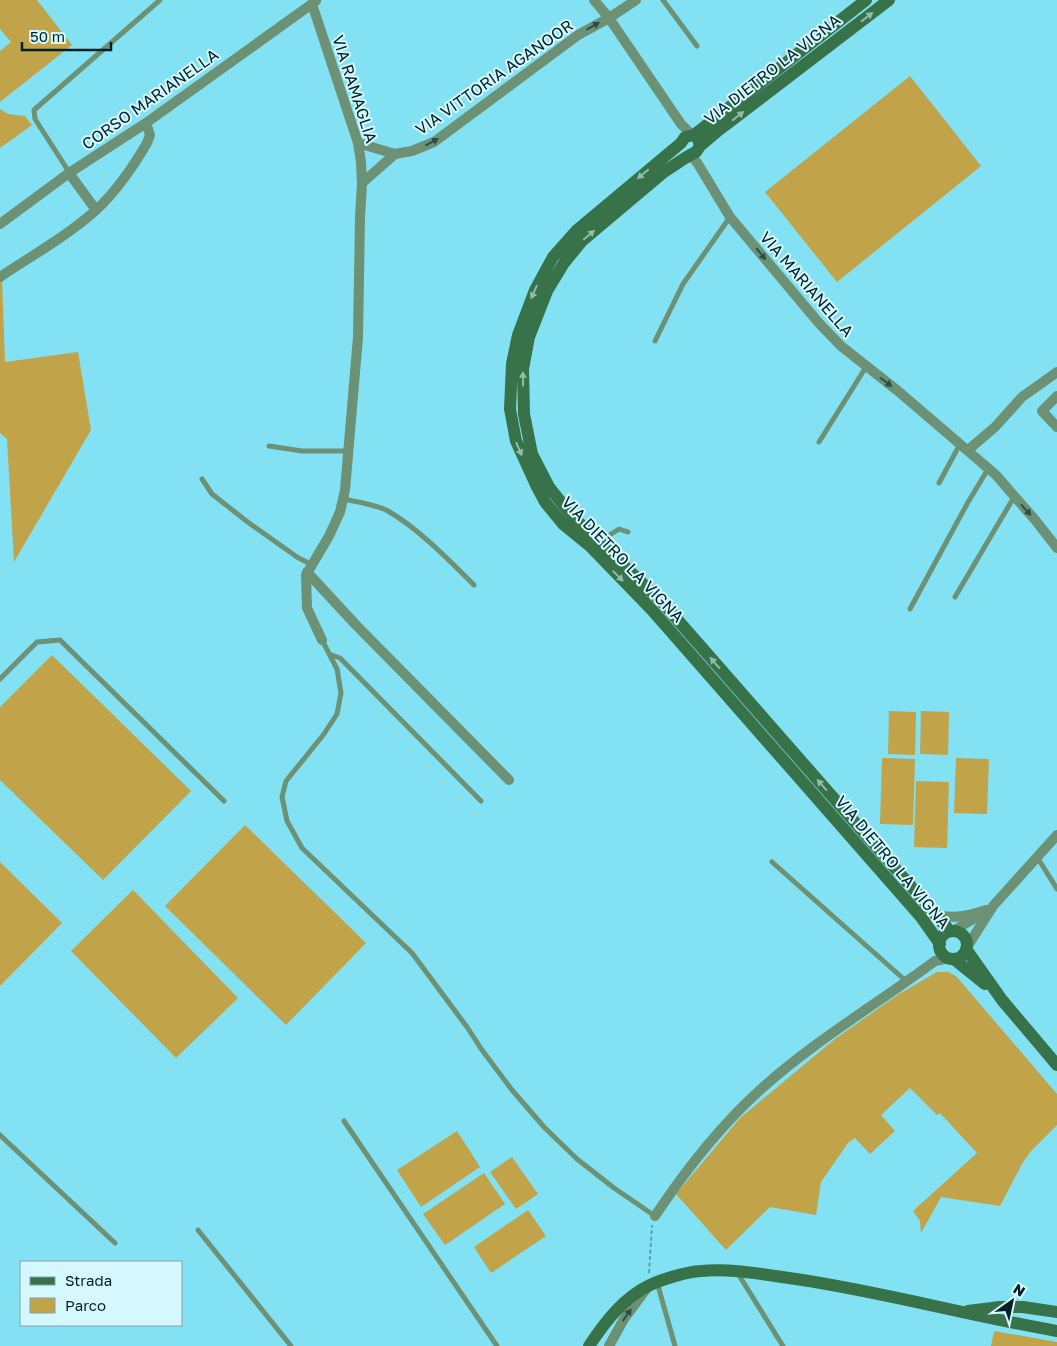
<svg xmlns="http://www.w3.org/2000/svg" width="1057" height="1346" font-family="'Golos Text',sans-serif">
<rect width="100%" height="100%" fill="#82e1f2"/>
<!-- green -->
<path fill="#c1a349" d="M0,0H37L72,45L0,102V51L11,42L0,29Z
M910,76L981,166L837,282L765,192Z
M0,109L8,114L25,116L32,125L0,148Z
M2,280L5,362L78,352L91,430L14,562L7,439L0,433V281Z
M52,655L191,791L103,880L0,780V707Z
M889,711L916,712L915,755L888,754Z
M921,711L949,712L948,755L920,754Z
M882,758L915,759L913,825L880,824Z
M956,758L989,759L987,814L954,813Z
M916,781L949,782L947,848L914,847Z
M245,825L366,943L286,1025L165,906Z
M0,862L62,923L0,986Z
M133,890L238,998L176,1058L71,951Z
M937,972H948L956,976L1057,1094V1125L1030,1152L1022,1164L1000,1206L941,1197L921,1233L920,1221L913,1211L977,1153L940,1113L937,1115L910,1088L881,1115L895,1131L870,1154L855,1138L848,1143L821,1182L816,1215L770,1207L726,1250L676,1194L740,1118L835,1039L899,994Z
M457,1131L480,1167L421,1207L397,1170Z
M512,1157L538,1194L516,1209L490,1172Z
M484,1173L505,1204L445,1245L423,1214Z
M528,1210L546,1236L491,1273L474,1247Z
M994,1331L1057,1342V1346H991Z"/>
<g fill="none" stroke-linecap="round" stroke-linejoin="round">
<!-- path -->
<path stroke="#58a2b0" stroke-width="2" stroke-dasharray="4 2.5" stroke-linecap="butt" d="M649,1273L652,1225"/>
<!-- lane -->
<path stroke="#6c9174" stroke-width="5" d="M663,0L697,46
M69,172L35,119L34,110L160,0
M655,341L683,284L730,217
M819,442L866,367
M269,446L302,451H349
M202,479L212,494L249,523L297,557L312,565
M939,483L960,444
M343,499C357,502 375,504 388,511C419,529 449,560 474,585
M600,541L619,529L628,532
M955,597L1014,497
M910,609L967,504L988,469
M322,640L337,669L341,693L337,714L324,734L286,781L282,797L287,821L302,848L412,953L467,1027L482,1050L512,1090L544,1127L577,1159L614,1188L655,1216
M329,654L340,658L481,801
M0,679L37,642L60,640L224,801
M1037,857L1057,889
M772,862L906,981
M344,1121L497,1346
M0,1135L115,1243
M198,1230L291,1346
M737,1272L783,1346
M657,1282L675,1346"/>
<!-- street -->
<path stroke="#6c9174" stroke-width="10" d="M594,0L609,18L681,124L692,135
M312,4L358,143L361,162L362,183L360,217L358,337L345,490L340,512L329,536L306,575L307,608L322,640
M358,143L395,154
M690,154L698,164L730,217L818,322L841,346L898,391L996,475L1036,521L1057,548
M69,173L96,210
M362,183L395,154L412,151L434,142L578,35L609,18L636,0
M0,224L69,173L146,123L316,1
M0,277C31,256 67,236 95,211C116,192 133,167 147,143L150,135L146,123
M1057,396L1042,411L1057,427
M968,450L995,427L1022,397L1057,372
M307,572L356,625L509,780
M934,915C953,919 968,916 986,910
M953,931L980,915
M967,947L993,906L1057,835
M655,1216C685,1171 720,1126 760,1090C814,1041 877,1004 935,961L949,958
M609,1346L624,1319L647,1288"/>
<!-- secondary -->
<path stroke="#377248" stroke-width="12" d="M889,0L719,130L700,146L696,152C685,157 675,165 664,172L582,241L564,263L547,291L529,337L523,369L524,414L532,454L549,487L572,516L661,601L950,931
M694,135L866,0
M700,146L698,139L694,135L685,137L681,143L577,230L553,257L535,290L518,335L512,364L510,409L516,441L537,487L545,502L563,524L590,546L652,610L921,917L940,944
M939 945a14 14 0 1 1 28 0a14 14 0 1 1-28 0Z
M966,949L1002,1000L1057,1065
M954,959L985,984
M968,1311L1000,1307H1023L1057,1312
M589,1346C605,1322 623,1298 650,1285C663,1279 686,1272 701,1271C733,1268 765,1275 796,1279C884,1292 970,1316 1057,1331"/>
</g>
<!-- one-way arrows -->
<defs><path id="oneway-solid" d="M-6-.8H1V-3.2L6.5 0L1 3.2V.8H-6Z" transform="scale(1.25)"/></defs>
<g fill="#8ebcad">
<use href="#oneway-solid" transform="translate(867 17) rotate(-38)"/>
<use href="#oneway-solid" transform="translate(738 116) rotate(-38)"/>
<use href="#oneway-solid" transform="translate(643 174) rotate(140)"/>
<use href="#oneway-solid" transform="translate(589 235) rotate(-40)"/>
<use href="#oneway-solid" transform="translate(534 292) rotate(114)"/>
<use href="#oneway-solid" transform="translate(523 379) rotate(-91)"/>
<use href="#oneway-solid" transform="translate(519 449) rotate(67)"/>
<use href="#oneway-solid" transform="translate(618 576) rotate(45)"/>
<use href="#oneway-solid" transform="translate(715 663) rotate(-131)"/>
<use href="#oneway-solid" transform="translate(822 785) rotate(-131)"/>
</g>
<g fill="#2c4e45">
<use href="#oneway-solid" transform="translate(593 26) rotate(-29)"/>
<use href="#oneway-solid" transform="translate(432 142) rotate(-29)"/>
<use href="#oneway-solid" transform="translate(761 254) rotate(51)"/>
<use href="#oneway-solid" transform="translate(886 382) rotate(37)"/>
<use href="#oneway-solid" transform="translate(1026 510) rotate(48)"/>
<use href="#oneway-solid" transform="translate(627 1315) rotate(-55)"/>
</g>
<g text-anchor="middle" stroke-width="4" stroke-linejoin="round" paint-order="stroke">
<!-- street labels -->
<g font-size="16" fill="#022126" stroke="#d5f8ff">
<text transform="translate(772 69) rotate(-38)" y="6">VIA DIETRO LA VIGNA</text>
<text transform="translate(494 77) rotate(-35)" y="6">VIA VITTORIA AGANOOR</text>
<text transform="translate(355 89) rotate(72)" y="6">VIA RAMAGLIA</text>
<text transform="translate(150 99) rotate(-35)" y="6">CORSO MARIANELLA</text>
<text transform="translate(807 284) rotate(49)" y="6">VIA MARIANELLA</text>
<text transform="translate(623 559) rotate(46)" y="6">VIA DIETRO LA VIGNA</text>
<text transform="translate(893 862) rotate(50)" y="6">VIA DIETRO LA VIGNA</text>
</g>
</g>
<!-- legend -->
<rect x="20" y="1261" width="162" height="65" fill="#d5f8ff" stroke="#81a2a8"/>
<rect x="30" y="1277" width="25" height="8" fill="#377248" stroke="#81a2a8"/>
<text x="65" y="1286" font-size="15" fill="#022126">Strada</text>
<rect x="30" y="1298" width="25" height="15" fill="#c1a349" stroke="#81a2a8"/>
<text x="65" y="1311" font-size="15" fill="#022126">Parco</text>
<!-- north arrow -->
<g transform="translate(1012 1301) rotate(33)" stroke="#d5f8ff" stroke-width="4" paint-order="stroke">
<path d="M0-4L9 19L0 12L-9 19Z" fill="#022126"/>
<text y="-8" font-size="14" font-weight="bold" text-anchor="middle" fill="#022126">N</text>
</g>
<!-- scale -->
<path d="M22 42v8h89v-8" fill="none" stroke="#022126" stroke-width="2.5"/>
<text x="30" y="42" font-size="15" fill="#022126" stroke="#d5f8ff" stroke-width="4" paint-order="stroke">50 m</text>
</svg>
